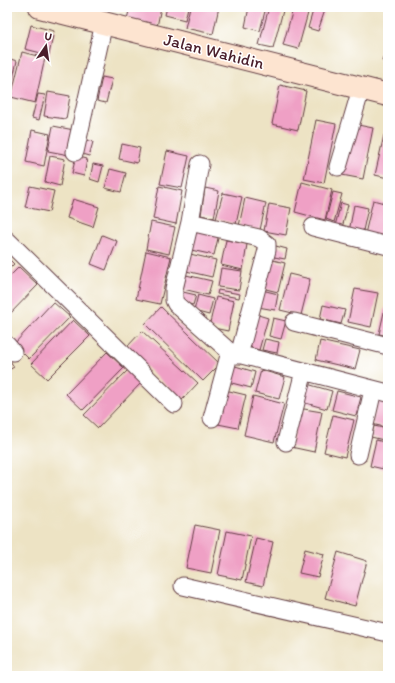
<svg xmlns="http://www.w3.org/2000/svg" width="395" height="683" font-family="Itim,sans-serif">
<rect width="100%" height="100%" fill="#fff"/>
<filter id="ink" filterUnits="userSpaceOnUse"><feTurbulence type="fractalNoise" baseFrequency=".025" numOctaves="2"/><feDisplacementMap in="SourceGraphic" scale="8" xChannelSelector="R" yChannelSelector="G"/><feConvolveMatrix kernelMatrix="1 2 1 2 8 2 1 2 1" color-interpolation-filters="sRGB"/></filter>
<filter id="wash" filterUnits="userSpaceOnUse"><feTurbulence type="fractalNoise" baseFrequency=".012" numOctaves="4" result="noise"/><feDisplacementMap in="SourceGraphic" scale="16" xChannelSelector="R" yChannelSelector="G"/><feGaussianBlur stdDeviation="0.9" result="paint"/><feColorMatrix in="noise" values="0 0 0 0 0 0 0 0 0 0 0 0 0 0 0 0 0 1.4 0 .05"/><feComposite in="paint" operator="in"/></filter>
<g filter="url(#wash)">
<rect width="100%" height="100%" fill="#ede3c4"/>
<g id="blocks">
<!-- building -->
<path fill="#efa0c5" d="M130,7H161L157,27L127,19Z
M167,7H188L185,20L165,15Z
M190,7H219L213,34L185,28Z
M249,7H266L260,31L245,27Z
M269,7H284L273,48L259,45Z
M314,7H326L318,31L308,28Z
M293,9L308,13L298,49L283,45Z
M31,25L54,31L49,55L25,49Z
M388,43V63L382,61Z
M22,52L45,58L35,103L11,97Z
M7,58L17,61L8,99H7Z
M102,77L112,79L106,103L97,101Z
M280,85L306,91L298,130L272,124Z
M48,92L70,96L66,119L44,116Z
M38,94L45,95L39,120L32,118Z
M316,120L336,124L324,183L304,179Z
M353,124L373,128L363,179L342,175Z
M53,126L74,130L69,155L48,151Z
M32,130L50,134L44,166L26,162Z
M384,135H388V178L375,175Z
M81,139L93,142L89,156L78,153Z
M122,144L140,148L137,163L119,159Z
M167,151L189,156L182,188L160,184Z
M50,156L65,159L60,186L45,182Z
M76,156L87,159L84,176L72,173Z
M93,164L103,166L99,182L90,179Z
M110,169L126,173L121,192L105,188Z
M302,182L332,190L325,220L295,212Z
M30,186L54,191L49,212L25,207Z
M159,186L182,191L176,224L153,219Z
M205,188L219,191L214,218L201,215Z
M333,192L342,194L334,222L326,219Z
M223,193L242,197L236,224L216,219Z
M245,198L266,203L260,230L239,226Z
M73,199L99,207L93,227L67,218Z
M373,200L388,204V238L365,234Z
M341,203L348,205L342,228L335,226Z
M269,204L291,208L286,235L264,231Z
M354,205L368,208L362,235L349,232Z
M151,222L175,227L169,254L146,249Z
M195,229L219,234L214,255L191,250Z
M102,235L117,241L106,270L91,264Z
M226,240L247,244L243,270L221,265Z
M272,245L287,249L285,259L269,256Z
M146,251L171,257L160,304L136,299Z
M190,254L216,260L212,277L186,271Z
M7,257L14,264L7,271Z
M269,259L285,263L278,292L262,288Z
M19,267L38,285L7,317V279Z
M221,268L242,271L239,290L218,287Z
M289,274L310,279L301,315L280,310Z
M186,275L212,281L208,295L183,289Z
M355,289L378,293L371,327L348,322Z
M218,290L240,294L239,298L217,294Z
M262,290L278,294L275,310L258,307Z
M183,292L196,295L193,305L181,302Z
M198,295L213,299L209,315L194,311Z
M216,297L234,301L228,331L209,327Z
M53,302L70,317L29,359L14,344Z
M323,305L345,310L341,324L320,319Z
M161,307L220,364L203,381L145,324Z
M385,308L388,309V336L379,334Z
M255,314L268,318L259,350L246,346Z
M273,318L286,321L281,339L269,336Z
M73,320L90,336L47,379L31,364Z
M142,331L198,383L182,400L126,348Z
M265,339L279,342L277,353L262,350Z
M320,341L360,350L355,369L316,360Z
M107,352L124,368L83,410L66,394Z
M7,356L14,367L7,371Z
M232,365L255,372L251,388L228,382Z
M128,370L141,383L98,428L84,415Z
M261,370L285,377L279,399L255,393Z
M307,384L332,391L327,409L302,402Z
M225,390L246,395L238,428L218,424Z
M337,391L361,397L356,416L332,410Z
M253,396L284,404L274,442L244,435Z
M378,397L388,400V428L372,424Z
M298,408L322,412L314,452L291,447Z
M333,415L354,420L345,457L324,452Z
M374,426L388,429V441L371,437Z
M376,440L388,443V470L370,466Z
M195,525L220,530L211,573L186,568Z
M227,531L251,536L242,580L218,575Z
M256,538L273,542L263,586L246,582Z
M305,549L324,554L318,577L299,573Z
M338,552L367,561L355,606L325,598Z"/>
</g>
</g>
<g filter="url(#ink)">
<use href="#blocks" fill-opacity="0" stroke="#623c42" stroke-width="1"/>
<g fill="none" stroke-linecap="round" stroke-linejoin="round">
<defs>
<path id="street" d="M75,152L104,23
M200,164L190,222L174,289V300L176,304L230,352L388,393
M338,167L361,89
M190,222L259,238L267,244V250L239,355
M313,227L388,246
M7,240L174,404
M294,322L388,346
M7,345L13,352
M212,418L230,352
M286,442L304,371
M358,455L373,390
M183,586L388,633"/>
<path id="secondary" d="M40,7L388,95"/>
</defs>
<!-- street casing -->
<use href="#street" stroke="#623c42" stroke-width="19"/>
<!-- secondary casing -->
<use href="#secondary" stroke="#623c42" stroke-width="24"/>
<!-- street -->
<use href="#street" stroke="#fff" stroke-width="17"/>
<!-- secondary -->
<use href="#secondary" stroke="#fde4d0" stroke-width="22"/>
</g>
</g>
<g text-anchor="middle" stroke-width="3" stroke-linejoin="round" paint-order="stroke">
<!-- street labels -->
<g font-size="17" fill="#4a1f2b" stroke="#fff">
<text transform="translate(214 51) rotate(14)" y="6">Jalan Wahidin</text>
</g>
</g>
<!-- margin -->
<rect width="395" height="683" fill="none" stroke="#fff" stroke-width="24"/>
<!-- north arrow -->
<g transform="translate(46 46) rotate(13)" stroke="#ffffff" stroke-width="3" paint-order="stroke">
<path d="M0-3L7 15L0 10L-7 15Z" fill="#4a1f2b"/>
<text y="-6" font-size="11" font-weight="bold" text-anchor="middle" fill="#4a1f2b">U</text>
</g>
</svg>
